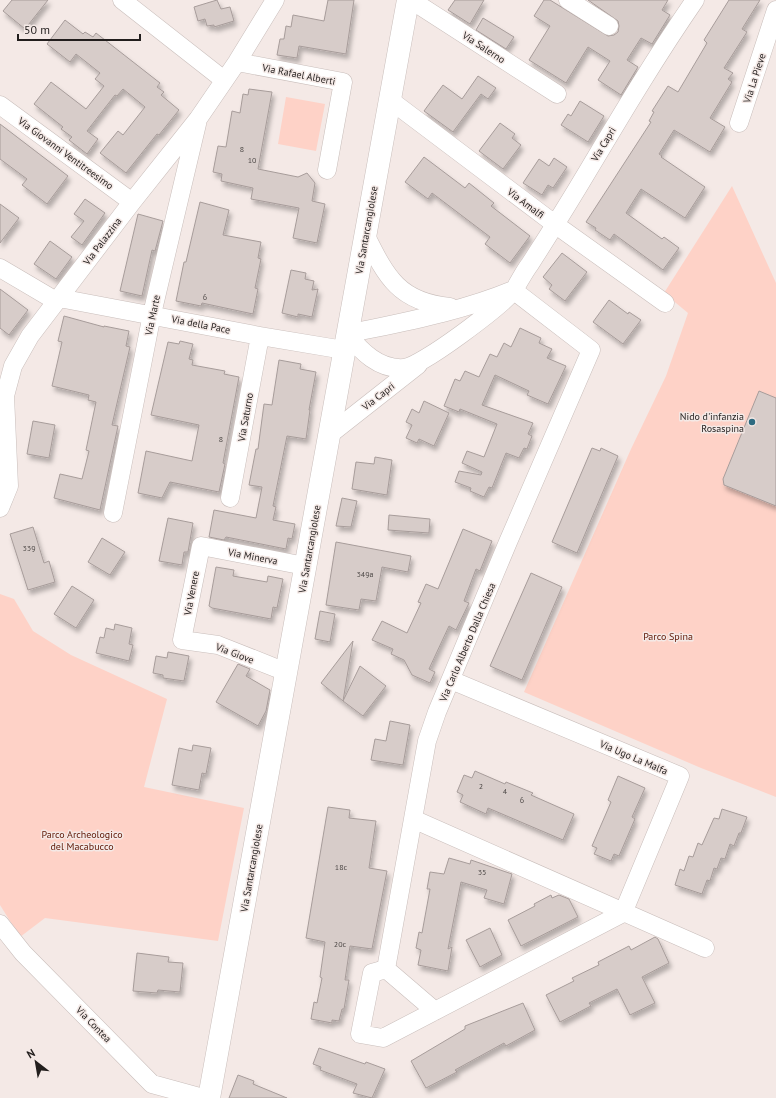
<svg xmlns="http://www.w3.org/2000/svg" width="776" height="1098" font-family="'PT Sans',sans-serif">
<defs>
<filter id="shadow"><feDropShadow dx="2.5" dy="4.5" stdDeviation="2" flood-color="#0004"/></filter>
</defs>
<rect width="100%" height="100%" fill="#f4e9e6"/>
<!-- green -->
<path fill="#fed2c7" d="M286,97L325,104L316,151L278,144Z
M732,186L776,283V797L701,768L524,692L631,449L666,376L688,313L664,293Z
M0,594L14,599L33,631L71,655L167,699L144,787L244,808L218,941L45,918L20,937L0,905Z"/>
<!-- building -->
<path fill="#d7ccc9" stroke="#a79c9a" filter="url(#shadow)" d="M12,0H48L25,29L3,11Z
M217,0L221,9L230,7L234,21L214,27V25L207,26L205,19L198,21L194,7Z
M328,0H354L346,54L299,46L297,58L277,55L280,39H284L286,26L291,27L293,15L324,21Z
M455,0H484L470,24L448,10Z
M544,0H550L608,36L614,35L618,32L619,26L618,21L588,0H668L662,10L670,15L652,44L641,38L627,60L638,67L621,95L598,80L610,61L588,47L566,83L529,60L550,26L534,16Z
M729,0H760L742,29L747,32L724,68L733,73L728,79L732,82L710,118L725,127L710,152L674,130L659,154L662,156L661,157L705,187L685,218L641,189L626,213L662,239L664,237L679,248L663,270L614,234L610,240L595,230L596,228L586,222L651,122L649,121L654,112L652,111L668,86L678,92L707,43L704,40Z
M483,18L514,37L506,49L476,30Z
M65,20L83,34L85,32L93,37L96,33L160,83L157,87L164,92L161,95L179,110L159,135L157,134L126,173L100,153L118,131L123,135L145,107L123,89L117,96L115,95L87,131L98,139L87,154L69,140L72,137L61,129L63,127L34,104L51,82L86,109L104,86L95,79L100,73L76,54L70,62L47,44Z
M478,76L496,88L488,99L481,94L453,132L424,111L443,85L462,99Z
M249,89L272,92L258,169L298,177L307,173L315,183L312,201L325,204L317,243L293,238L299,208L251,199L253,188L221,181L222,174L213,172L218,146L226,147L232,111L240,113L243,94L248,95Z
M580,101L604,116L588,142L561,125L568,114L571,116Z
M500,123L515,134L512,138L521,145L503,169L479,151Z
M0,124L68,176L47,204L22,185L27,179L0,159Z
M424,157L465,188L469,183L494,203L491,206L530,236L510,263L485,244L490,237L432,193L428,199L405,182Z
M554,158L567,167L553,188L548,185L542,195L523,183L539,159L549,166Z
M85,199L105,213L82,245L71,237L84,221L74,214Z
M200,202L229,210L223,235L261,242L258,258L261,259L255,288L258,289L253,314L202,303L201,306L176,301L184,262H186Z
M0,204L19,218L0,243Z
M138,214L163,221L155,251L152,250L142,296L120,291Z
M50,241L72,257L56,279L34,264Z
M562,253L587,272L565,301L549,289L552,285L543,277Z
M291,270L306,273L305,279L314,281L312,290L318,289L312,317L298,314V317L282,313Z
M0,289L28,310L9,335L0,328Z
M609,300L628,314L629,312L641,320L623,344L593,322Z
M64,316L104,327V326L129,331L126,346L130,347L112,425L118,426L100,510L54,498L60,474L82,479L89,451L86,450L96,402L88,400L89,395L52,386L62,342L58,341Z
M520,328L541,338L539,343L552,349L547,358L566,366L548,404L527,395L529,391L495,375L482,405L533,423L528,434L532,436L527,449L524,448L519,458L506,453L492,488L489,487L484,497L470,491L471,488L455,482L459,471L481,475L482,472L462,463L467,451L484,457L497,424L460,409L459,412L444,406L455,379L460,381L465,371L479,377L490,354L497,357L504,343L511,347Z
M180,341L193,344L189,359L193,360L192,365L225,371L224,374L239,377L223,463L225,464L219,492L170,482L162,498L138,493L146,451L192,461L199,425L151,415L168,342L179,344Z
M279,360L301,364L300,369L316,372L309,410H310L306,439L287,436L273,506L276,507L273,520L295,524L292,539L288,538L286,549L226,537L224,540L209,537L214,510L256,518L262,487L249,485L256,449H258L264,404L272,405Z
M759,391L776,398V506L724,485L723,479Z
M424,401L449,413L434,446L419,439L417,443L406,438L412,425L406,422L412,409L419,413Z
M33,421L55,425L49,458L27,454Z
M592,448L600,451L601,448L618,456L577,553L552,542Z
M375,457L392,460L387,495L352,489L356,462L374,464Z
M342,498L357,501L351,527L336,526Z
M389,515L430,519L429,533L388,530Z
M168,518L193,523L188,552H184L182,565L159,561Z
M33,527L44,563L49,561L55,582L28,590L10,534Z
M463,529L492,541L480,571L476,569L464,601L469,603L456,630L449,626L429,669L435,672L430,683L412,675L404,660L391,654L393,649L372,640L382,621L407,633L421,603L418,602L426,584L438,589Z
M102,538L125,552L110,575L88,562Z
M336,542L411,556L408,572L382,567L376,601L361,599L359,610L326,605Z
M216,567L234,570L233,576L267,582L268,576L283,579L277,608L273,607L271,619L212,608L209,606Z
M531,573L562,587L522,680L490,666Z
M72,586L94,600L76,628L54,614Z
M320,611L335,614L330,642L315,639Z
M115,624L132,628L129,644L133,645L129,661L96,653L100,637L104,638L106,628L114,630Z
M353,641L343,701L321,683Z
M168,652L189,656L184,681L163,678V675L153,673L156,656L167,658Z
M238,664L250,669L246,676L270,690L266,711L258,726L216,702Z
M360,666L386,686L363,716L343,701Z
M390,721L410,725L403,765L371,760L375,739L386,741Z
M193,745L211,748L206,774L202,773L199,790L172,785L179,748L192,751Z
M475,771L505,784L506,782L533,793L531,795L574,814L563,840L488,808L486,814L460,802L463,795L457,792L464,775L472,778Z
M618,776L645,788L632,817L635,819L619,856L614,854L611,861L594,854L597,848L592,846L611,802L608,800Z
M328,807L350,810L349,818L376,821L369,868L387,871L372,949L350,946L345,980H349L344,1009H342L339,1021L332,1020V1023L311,1019L314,1002L317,1003L322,978L320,977L325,942L306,938Z
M722,809L747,817L741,833H739L734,846L730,844L725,859L721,858L717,869L714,868L710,881L707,880L702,894L675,885L680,869L684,871L689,856L693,857L698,843L702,845L714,818L719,819Z
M449,858L470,864L471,860L512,874L504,904L484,898L487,890L461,882L448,949L452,947L448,971L418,965L421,950L416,948L419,932L422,933L430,889H427L430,872L444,874Z
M551,895L552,898L559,895L569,899L578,917L521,946L508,920L535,906L534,904Z
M490,928L502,955L480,967L466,940Z
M655,937L658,939L669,963L642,977L655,1003L630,1015L617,989L589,1003L591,1006L560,1022L546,995L574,981L572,978L599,965L598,962L629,946L631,950Z
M137,953L169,957L168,962L183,963L180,992L158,990L157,993L133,991Z
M523,1003L535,1030L506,1046L504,1043L455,1070L457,1072L426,1088L411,1061L465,1029V1026Z
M319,1048L365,1064L366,1062L385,1069L372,1098L353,1093L357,1084L320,1070L321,1067L313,1064Z
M238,1075L254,1081L253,1084L287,1098H229Z"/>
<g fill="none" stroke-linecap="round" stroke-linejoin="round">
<defs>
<path id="minor" d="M122,0L224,80
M411,0L557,94
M568,0L609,26
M237,62L343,82L327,170
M390,100L556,225L665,303
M0,105L132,202
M739,123L776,10
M365,234C386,276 398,302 450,307
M0,268L56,301
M513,290C460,312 403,322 347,334C361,351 379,370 404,368C421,367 503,305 514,290C519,282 524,272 530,264C550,233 570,201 589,169C623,112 657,55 695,0
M59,298L260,336L344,350
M329,435L418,365
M230,498L260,336
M0,508L9,486L5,396L13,366L30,336L132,202L198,119L237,62L275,0
M113,513L152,314L197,124
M286,672L218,645L182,640L201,546L305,566
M413,819L705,948
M0,924L23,953L152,1084L203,1098
M386,969L372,973L360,1034L383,1038L623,913L680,776L451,680
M386,969L427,741L437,712L508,542L591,350L513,290
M386,969L435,1011"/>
<path id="secondary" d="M209,1098L408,0"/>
</defs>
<!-- minor casing -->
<use href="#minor" stroke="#c9bebb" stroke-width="19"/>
<!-- secondary casing -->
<use href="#secondary" stroke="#c9bebb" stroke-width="23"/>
<!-- minor -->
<use href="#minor" stroke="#fff" stroke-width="18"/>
<!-- secondary -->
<use href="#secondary" stroke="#fff" stroke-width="22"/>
</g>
<!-- markers -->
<circle fill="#2e6b81" stroke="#f4e9e6" stroke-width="1.5" cx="752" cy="422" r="4"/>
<g text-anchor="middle" stroke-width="3" stroke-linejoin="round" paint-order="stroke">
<!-- number labels -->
<g font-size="8" fill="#4f4a48">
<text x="242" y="152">8</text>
<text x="252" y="163">10</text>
<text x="205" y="300">6</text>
<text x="221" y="442">8</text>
<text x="29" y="551">339</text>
<text x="365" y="577">349a</text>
<text x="481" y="789">2</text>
<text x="505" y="794">4</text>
<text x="522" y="803">6</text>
<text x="341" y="870">18c</text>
<text x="482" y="875">35</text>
<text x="340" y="947">20c</text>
</g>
<!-- street labels -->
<g font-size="10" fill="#221e1d" stroke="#f4e9e6">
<text transform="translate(484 47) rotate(33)" y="4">Via Salerno</text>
<text transform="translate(299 74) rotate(11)" y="4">Via Rafael Alberti</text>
<text transform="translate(754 78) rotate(-72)" y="4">Via La Pieve</text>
<text transform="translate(603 144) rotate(-59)" y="4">Via Capri</text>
<text transform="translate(66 153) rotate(36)" y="4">Via Giovanni Ventitreesimo</text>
<text transform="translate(526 203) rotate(37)" y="4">Via Amalfi</text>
<text transform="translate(366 230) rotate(-80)" y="4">Via Santarcangiolese</text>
<text transform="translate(102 241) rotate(-53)" y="4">Via Palazzina</text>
<text transform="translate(152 315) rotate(-78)" y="4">Via Marte</text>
<text transform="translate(201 324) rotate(11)" y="4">Via della Pace</text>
<text transform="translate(378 396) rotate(-38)" y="4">Via Capri</text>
<text transform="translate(245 417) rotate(-80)" y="4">Via Saturno</text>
<text transform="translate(309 549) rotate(-80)" y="4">Via Santarcangiolese</text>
<text transform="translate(253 556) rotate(11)" y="4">Via Minerva</text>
<text transform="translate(191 593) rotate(-79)" y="4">Via Venere</text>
<text transform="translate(467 642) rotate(-67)" y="4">Via Carlo Alberto Dalla Chiesa</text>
<text transform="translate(235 653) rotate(21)" y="4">Via Giove</text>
<text transform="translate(634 757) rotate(23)" y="4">Via Ugo La Malfa</text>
<text transform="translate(251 868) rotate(-80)" y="4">Via Santarcangiolese</text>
<text transform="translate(94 1024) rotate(46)" y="4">Via Contea</text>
</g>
<!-- poi labels -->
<g font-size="10" fill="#221e1d" stroke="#f4e9e6" text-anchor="end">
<text x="744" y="420">Nido d'infanzia<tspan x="744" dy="12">Rosaspina</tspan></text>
</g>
<!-- park labels -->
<g font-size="10" fill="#5f1705" stroke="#f4e9e6">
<text x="668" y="640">Parco Spina</text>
<text x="82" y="838">Parco Archeologico<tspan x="82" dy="12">del Macabucco</tspan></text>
</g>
</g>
<!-- north arrow -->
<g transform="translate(36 1062) rotate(329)" stroke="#f4e9e6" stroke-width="3" paint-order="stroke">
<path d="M0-3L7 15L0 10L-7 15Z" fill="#221e1d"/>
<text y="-6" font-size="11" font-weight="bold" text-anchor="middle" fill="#221e1d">N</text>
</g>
<!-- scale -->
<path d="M18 34v6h122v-6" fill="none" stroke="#221e1d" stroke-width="2"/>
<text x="24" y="34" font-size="12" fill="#221e1d" stroke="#f4e9e6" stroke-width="3" paint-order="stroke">50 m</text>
</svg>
